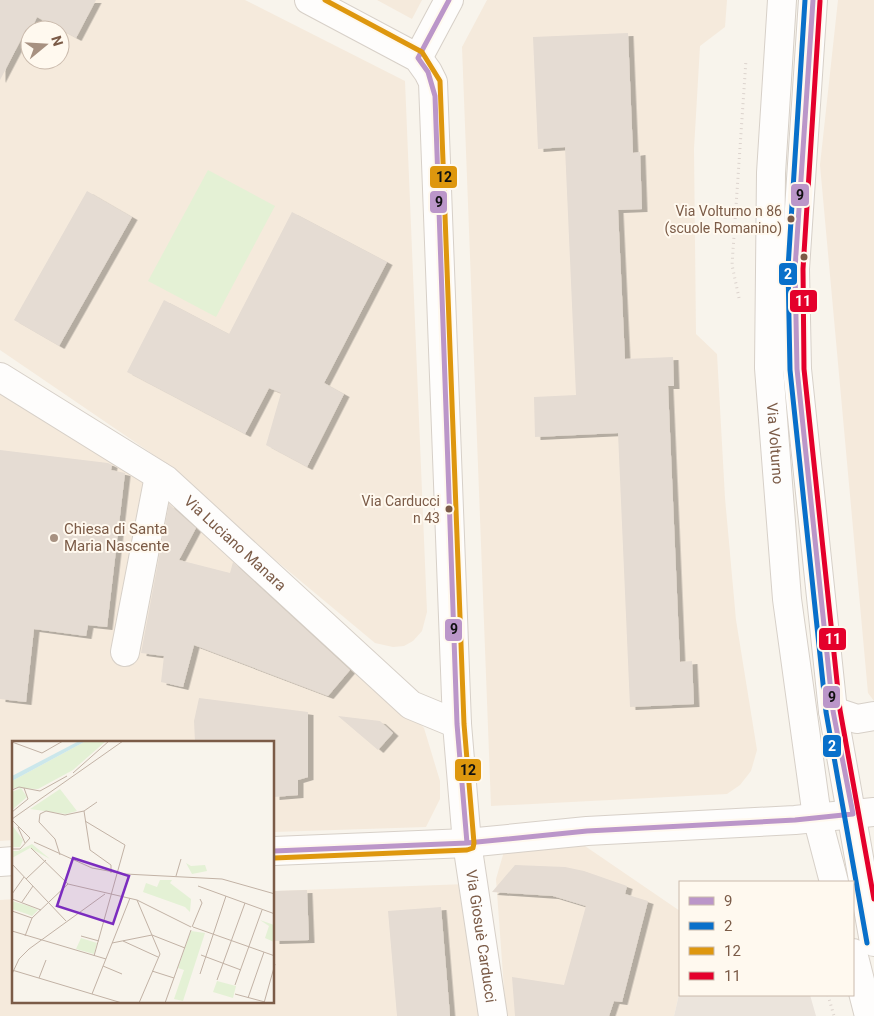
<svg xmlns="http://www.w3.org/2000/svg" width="874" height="1016" font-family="Roboto,sans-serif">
<defs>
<filter id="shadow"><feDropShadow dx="5.5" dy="3" stdDeviation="0" flood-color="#0004"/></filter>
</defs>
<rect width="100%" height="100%" fill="#f8f4ec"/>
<!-- residential -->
<path fill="#f5eadc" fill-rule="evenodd" d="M0,0H245L405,81L427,612L422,631L413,641L404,646L393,647L375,643L273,558L173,468L0,350ZM30,30H60V60H30Z
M377,0H422L412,19Z
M487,0H727L725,27L700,46L694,149L696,334L717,354L725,498L736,620L757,750L751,771L740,785L727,794L491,806L462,47Z
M838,0H874V701L868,693L820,165Z
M0,392L157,478L403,705L424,728L440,781V799L426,827L274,832V742H14V840L0,841Z
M582,844L680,911V990L674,1016H506L496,879L505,848Z
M467,884L479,1016H0V900L14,899V1002H274V891Z"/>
<!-- industrial -->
<path fill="#ebe4dc" d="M680,990V995H810L816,1016H674Z"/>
<!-- green -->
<path fill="#e4f1d5" d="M208,170L275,206L216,317L148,281Z"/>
<!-- building -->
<path fill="#e5dcd3" filter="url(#shadow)" d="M0,0H96L76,38L37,17L30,32L26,30L0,80Z
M628,33L633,153L640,152L642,209L618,210L625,359L673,357L674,386H668L680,662L692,661L694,704L630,707L618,433L535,437L534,397L576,395L565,147L538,149L533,37Z
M87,191L132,217L59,346L14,320Z
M292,212L387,262L324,383L344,394L307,467L266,445L281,393L269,388L245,434L127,372L164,300L229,334Z
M0,450L108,463L112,465L111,470L125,473L107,627L88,625L86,636L34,629L26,702L0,699Z
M169,504L196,528L179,560L230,573L233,562L350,670L328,696L194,645L183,687L161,682L164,656L141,653Z
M199,698L308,712V777L298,780V795L274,797V742H195L194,721Z
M338,716L380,721L393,733L378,750Z
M515,865L565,867L584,871L627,886L625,894L648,901L622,1002L614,1001L609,1016H515L512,977L564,985L586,906L553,896L492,892Z
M307,890L309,940L274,941V891Z
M441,907L450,1016H397L388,911Z"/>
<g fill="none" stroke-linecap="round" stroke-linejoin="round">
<defs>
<g id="minor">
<path id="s1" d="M309,0L418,58L428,72L433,82L457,724L467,843L493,1016"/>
<path d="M418,58L449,0"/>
<path id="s2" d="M0,377L166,480L411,705L457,724"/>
<path d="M125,652L159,476"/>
<path d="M833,711L857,719L874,716"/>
<path d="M274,851L467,843L587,831L795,820L874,812"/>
<path d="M0,862L14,861"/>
</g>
<g id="tertiary">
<path id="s3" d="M782,0L771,173L769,368L787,599L817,817L834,882"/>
<path d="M813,0L795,269L797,369L833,711L874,942"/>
<path d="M853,953L869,1016"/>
</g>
</defs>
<!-- minor casing -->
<use href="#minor" stroke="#d7d0c8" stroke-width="30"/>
<!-- tertiary casing -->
<use href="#tertiary" stroke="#d7d0c8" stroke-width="30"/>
<!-- path -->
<path stroke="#dcd3cd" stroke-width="3" stroke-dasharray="1 4" stroke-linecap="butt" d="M739,298L732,265L746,60
M828,995L834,1016"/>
<!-- minor -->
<use href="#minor" stroke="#fefdfc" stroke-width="28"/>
<!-- tertiary -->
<use href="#tertiary" stroke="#fefdfc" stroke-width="28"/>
<defs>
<path id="bus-1" d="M449,0L418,58L428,72L435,96L457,724L467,843
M274,851L467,843L587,831L795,820L853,814L833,711L797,369L795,269L813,0"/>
<path id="bus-2" d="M805,0L788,268L790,370L826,712L867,943"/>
<path id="bus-3" d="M274,858L467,850L473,848L474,843L464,724L440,81L422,52L325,0"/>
<path id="bus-4" d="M820,1L803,269L804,369L840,710L874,899"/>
</defs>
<!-- bus-1 casing -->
<use href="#bus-1" stroke="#fff9ef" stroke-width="9"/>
<!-- bus-2 casing -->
<use href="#bus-2" stroke="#fff9ef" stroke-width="9"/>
<!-- bus-3 casing -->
<use href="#bus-3" stroke="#fff9ef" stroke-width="9"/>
<!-- bus-4 casing -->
<use href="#bus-4" stroke="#fff9ef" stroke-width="9"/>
<!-- bus-1 -->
<use href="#bus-1" stroke="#bb96c9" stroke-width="5"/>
<!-- bus-2 -->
<use href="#bus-2" stroke="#0970ca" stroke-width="5"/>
<!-- bus-3 -->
<use href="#bus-3" stroke="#de970e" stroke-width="5"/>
<!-- bus-4 -->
<use href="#bus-4" stroke="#e4002b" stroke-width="5"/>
</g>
<!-- markers -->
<g fill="#7b5b47" stroke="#fff9ef" stroke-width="2">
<circle cx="791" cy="219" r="4.5"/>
<circle cx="804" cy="257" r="4.5"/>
<circle cx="449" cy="509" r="4.5"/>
</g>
<circle fill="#a79181" stroke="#fff9ef" stroke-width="2" cx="54" cy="538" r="5"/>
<g text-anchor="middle" stroke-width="4" stroke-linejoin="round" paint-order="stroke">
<!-- bus labels -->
<g font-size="14" fill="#7b5b47" stroke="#fff9ef" text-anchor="end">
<text x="782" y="216">Via Volturno n 86<tspan x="782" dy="17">(scuole Romanino)</tspan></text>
<text x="440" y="506">Via Carducci<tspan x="440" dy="17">n 43</tspan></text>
</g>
<!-- street labels -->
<g font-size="15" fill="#7b5b47" stroke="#fff9ef">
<text dy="5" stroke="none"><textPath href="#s3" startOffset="444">Via Volturno</textPath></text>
<text dy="5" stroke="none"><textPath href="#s2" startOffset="289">Via Luciano Manara</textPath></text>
<text dy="5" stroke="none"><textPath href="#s1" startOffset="1008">Via Giosuè Carducci</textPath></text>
</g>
<!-- poi labels -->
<g font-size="15" fill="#7b5b47" stroke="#fff9ef" text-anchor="start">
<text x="64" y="534">Chiesa di Santa<tspan x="64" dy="17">Maria Nascente</tspan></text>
</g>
</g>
<!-- overview -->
<g transform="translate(12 741)">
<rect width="262" height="262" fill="#f8f4ec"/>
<path d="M74,0H94L61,29L26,48L0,47V40ZM9,47L15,56L0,69V51ZM48,48L65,70L54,73L18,68ZM0,84L11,99L8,106H0ZM20,103L38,118L18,107L0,117V110H6ZM174,122L179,125L193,124L195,130L180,133ZM148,139H160L158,142L179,158L178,171L173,166L131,151L134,142L145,146ZM0,160L17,165L26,169L20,175L15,173L0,168ZM248,179L262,184V201L253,197L257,185ZM179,190L193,192L171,260L162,258L172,229L166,227ZM69,197L85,202L82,213L64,208ZM205,240L224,245L221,257L201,251Z" fill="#e4f1d5"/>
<path d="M67,0H74L0,40V35Z" fill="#cbe7eb"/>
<path fill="none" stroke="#c2b2a5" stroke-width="1" d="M0,1L30,12L51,0M61,32L97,0M0,49L7,46L28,50L55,35M72,70L78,109L99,124V132M0,71L16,58L12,47M0,78L111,0M0,79L18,97M73,80L113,104L82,215M6,86L13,102M22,101L80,127L113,133L210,138L263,153M19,107L56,143L125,159L179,186M0,108H8L18,97M48,114L43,98L27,81L28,73L34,70L53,74L72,70L85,61M0,123L54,180M164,135L169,118M14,138L34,119M186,145L263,173M0,153L12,136M0,158L29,169M125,159L148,213L127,262M10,161L21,145M0,170L20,177M180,186L190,162L188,158M181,186L263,215M0,190L94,218M13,195L20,177L56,143M69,195L87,200M111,200L146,216M100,202L140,194L173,207M189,214L229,229M91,225L110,233M0,229L110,262M140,230L162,237M0,233L7,218L17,208L93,153M188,233L214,155M27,237L34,219M205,239L233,162M223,244L250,169M80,253L118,157M223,253L253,261M236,257L252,211M153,262L179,189M252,262L263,223"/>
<path fill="#7b2cbf" fill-opacity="0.15" stroke="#7b2cbf" stroke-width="2.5" d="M61,117L117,135L101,183L45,165Z"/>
<rect width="262" height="262" fill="none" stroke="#7b5b47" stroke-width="2.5"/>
</g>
<g stroke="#fff9ef" stroke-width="2">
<rect x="429" y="165" width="29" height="24" rx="5" fill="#de970e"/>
<rect x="790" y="183" width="20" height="24" rx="5" fill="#bb96c9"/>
<rect x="429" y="190" width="19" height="24" rx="5" fill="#bb96c9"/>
<rect x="778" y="262" width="20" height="24" rx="5" fill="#0970ca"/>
<rect x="789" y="289" width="29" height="24" rx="5" fill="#e4002b"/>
<rect x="444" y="618" width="19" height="24" rx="5" fill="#bb96c9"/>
<rect x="818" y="627" width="29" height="24" rx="5" fill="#e4002b"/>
<rect x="822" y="685" width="19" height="24" rx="5" fill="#bb96c9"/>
<rect x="822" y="734" width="20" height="24" rx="5" fill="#0970ca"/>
<rect x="454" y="758" width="28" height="24" rx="5" fill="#de970e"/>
</g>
<g font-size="14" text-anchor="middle" font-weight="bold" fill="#fff">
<text x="788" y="279">2</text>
<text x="803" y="306">11</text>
<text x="833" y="644">11</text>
<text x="832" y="751">2</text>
</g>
<g font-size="14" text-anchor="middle" font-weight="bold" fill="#111">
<text x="444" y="182">12</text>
<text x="800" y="200">9</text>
<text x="439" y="207">9</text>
<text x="454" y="634">9</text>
<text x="832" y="702">9</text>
<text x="468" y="775">12</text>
</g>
<!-- legend -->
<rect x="679" y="881" width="175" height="115" fill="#fff9ef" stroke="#cabaac"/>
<rect x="689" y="897" width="25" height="8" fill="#bb96c9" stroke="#cabaac"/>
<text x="724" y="906" font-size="15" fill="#7b5b47">9</text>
<rect x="689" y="922" width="25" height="8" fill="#0970ca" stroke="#cabaac"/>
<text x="724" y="931" font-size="15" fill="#7b5b47">2</text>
<rect x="689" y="947" width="25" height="8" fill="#de970e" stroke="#cabaac"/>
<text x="724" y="956" font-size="15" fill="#7b5b47">12</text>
<rect x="689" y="972" width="25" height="8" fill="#e4002b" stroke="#cabaac"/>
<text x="724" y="981" font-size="15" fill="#7b5b47">11</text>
<!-- north arrow -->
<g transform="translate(45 45) rotate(72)"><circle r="24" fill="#fff9ef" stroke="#cabaac"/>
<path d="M0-4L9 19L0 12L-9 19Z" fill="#a79181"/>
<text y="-8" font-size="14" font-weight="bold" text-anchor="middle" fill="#7b5b47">N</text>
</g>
</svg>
